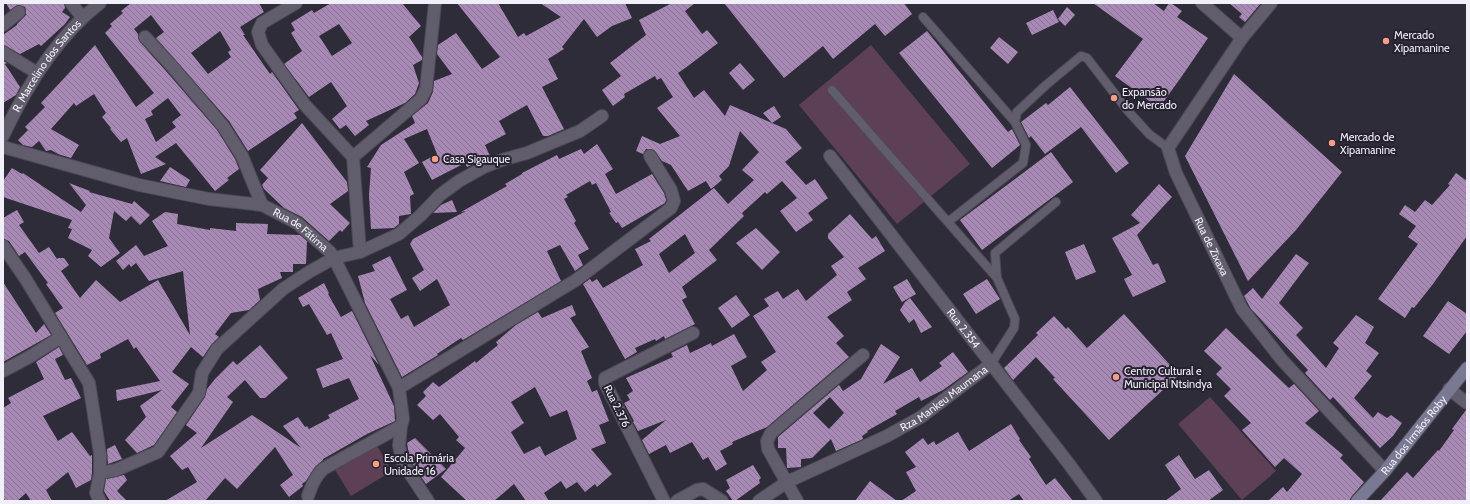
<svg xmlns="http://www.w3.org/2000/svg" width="1470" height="504" font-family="Cabin,sans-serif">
<defs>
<pattern id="building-back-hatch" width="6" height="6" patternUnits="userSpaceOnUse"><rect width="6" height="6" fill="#a888b5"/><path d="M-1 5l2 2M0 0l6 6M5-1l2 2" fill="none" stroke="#8b7595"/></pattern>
</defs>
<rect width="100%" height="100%" fill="#2f2c3a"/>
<!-- green -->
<path fill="#5e4056" d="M871,45L970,164L897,224L799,105Z
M1210,397L1276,471L1242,500L1178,424Z
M376,444L392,471L351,496L334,468Z"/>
<!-- building -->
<path fill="url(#building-back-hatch)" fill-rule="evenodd" d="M6,3H64L65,8L62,12L70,17L65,24L41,46L39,44L20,54L3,45V35L17,25V24L26,15V10L25,7L18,5L10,10Z
M131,3H259L264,12L240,27L245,35H243L270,74L272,72L299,110L294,113L297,118L248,151L229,121L156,38L164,32L151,15L134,29L138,34V38L140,42L165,70L217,130L235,159L239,169L227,178L229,180L215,191L176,143L155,157L166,164L141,174L127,138L121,142L110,129L111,128L102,117L106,113L94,94L76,106L74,103L51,129L79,145L71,158L58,154L51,150L46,151L39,141L32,147L23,145L18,140L28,130L25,127L45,107L41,103L95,45L136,107L154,93L105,33L112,26L110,24L123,13L121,11ZM220,31L231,50L228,52L231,57L208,74L191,53ZM168,98L181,115L172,122L176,127L156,142L145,119L153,115L151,111Z
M331,3H402L421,26L409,37L422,57V60L413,65L419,83L415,94L405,103L366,121L369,125L355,136L346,125L340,129L332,119L347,106L331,82L309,97L284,64L302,51L291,33L295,30L291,23L312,10L314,13ZM339,24L352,43L332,56L319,36Z
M457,3H498L518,37L524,33L526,36L561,17L540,3H625L632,18L612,26L597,37L584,19L562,47L564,49L548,59L558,79L542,87L564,129L548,136H543L527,105L499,121L506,134L485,145L490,156L467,167L465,163L432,180L422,162L437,154L427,129L404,139L419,163L404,172L414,194L410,196L411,214L399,216V224L394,228L371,229L369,195L371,168L367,167L381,145L415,123L412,116L428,103L433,92L434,81L452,74L437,54L438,45L456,33L482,69L500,57Z
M672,3H695L685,11L702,34L707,30L718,43L688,66L678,73L694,98L704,90L725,116L730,105L786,129L802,148L785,162L806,185L815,179L828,198L808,213L813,220L796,232L780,211L797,198L782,181L767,194L765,192L742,213L744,216L709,250L717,260L682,287L687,297L682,300L695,324L665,339L664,336L656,341L655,339L635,348L637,352L625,359L583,284L590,279L592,282L597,279L603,288L643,265L635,249L651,241L649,239L714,188L728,204L754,180L742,170L759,152L740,131L729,166L719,176L722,180L711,189L706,181L688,191L671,165L662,161L654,150L646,149L643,154L636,151L642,136L660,144L680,136L657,108L673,97L661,78L657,80L655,76L624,94L625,97L613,106L602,90L621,76L610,63L646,35L639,20ZM685,234L695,253L669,273L659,254Z
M724,3H904L912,14L885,36L875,24L833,59L823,46L784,78Z
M1093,3H1153L1164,11L1169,3H1171L1182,11L1177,17L1208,38L1182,76L1159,108L1115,76L1143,39Z
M1229,3H1261L1245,22L1239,17L1242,14Z
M1067,7L1075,15L1065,26L1058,19Z
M1053,10L1059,22L1032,35L1026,23Z
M927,31L1008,132L1012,129L1020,145L992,168L899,53Z
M999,37L1018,52L1008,64L990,48Z
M3,61L7,63L5,64L20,87L16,95L3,103Z
M740,63L755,80L743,90L729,73Z
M1234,74L1342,172L1296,230L1248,281L1185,156Z
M1070,87L1129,163L1116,173L1081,127L1045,154L1031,136L1029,138L1021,122L1046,103L1048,105Z
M774,106L781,117L772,123L763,113Z
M302,123L347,182L348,191L330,204L350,223L342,232L340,230L329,241L302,217L284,208L264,189L262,185L268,178L260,170Z
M597,144L613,169L605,174L616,194L652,174L664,193L666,200L665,203L622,228L618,222L616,223L609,213L611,212L596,183L592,185L590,181L566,195L568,197L564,199L576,221L574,223L589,249L578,255L583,265L575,271L560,245L547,251L561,281L463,340L461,338L437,354L438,355L402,377L365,303L358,276L375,271L372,265L390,256L407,290L390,299L401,319L408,315L414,327L450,305L437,279L420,291L412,278L424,270L410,244L413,239L466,211L461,212L507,186L505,184L522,174V173L557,155L559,159L581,149L584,154Z
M1051,152L1073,182L982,250L960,220Z
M170,167L190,180L186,187L160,181Z
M12,168L22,174L23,173L81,212L86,205L69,183L90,191L89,192L132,204L134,201L150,215L140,225L131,216L126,221L114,211L109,238L120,253L101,267L88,256L92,250L68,238L72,229L68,228L72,220L3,197V181Z
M1456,173L1467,181V236L1433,284L1414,308L1412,307L1405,318L1378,299L1418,244L1408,237L1416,226L1399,214L1405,205L1415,212L1425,200L1432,205L1450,185L1448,184Z
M1159,184L1172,197L1137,235L1153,265L1158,263L1166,282L1133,297L1124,279L1132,275L1112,238L1140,223L1131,215Z
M452,200L457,212L433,213L441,205Z
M17,210L24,222L19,225L39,253L49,247L57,259L58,258H64L69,265L61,271L80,298L96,280L120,302L158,280L190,335L183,271L149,281L136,263L131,267L129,264L123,270L116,261L136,245L144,256L168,246L152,221L165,212L178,214L177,224L210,230V228L236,231V223L268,224L267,234L300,235L307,241L306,264H293V272H280L282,278L258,289L260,300L249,310L231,313L215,334L219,337L211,345L203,357L191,347L172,372L189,384L171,407L177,412L154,445L137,453L125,440L146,417L140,406L162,390L117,401L116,390L160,381L136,347L134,349L128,339L100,354L101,358L87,365L55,313L63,308L46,284L48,283L25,252L19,256L9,241L3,239V218Z
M850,214L872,239L876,236L885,251L858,268L866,279L847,292L852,300L827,317L844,336L836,343L849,357L767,427L732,442L733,444L720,451L727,464L716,471L708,457L703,460L692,442L670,453L666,445L649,454L642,440L666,420L638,431L633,422L634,421L624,403L630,400L627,395L633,391L626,378L673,357L671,353L687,345L690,353L711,343L712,346L734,334L747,357L731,366L743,391L767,370L761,362L776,352L753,316L769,306L764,299L778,291L783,299L798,289L806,301L837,275L831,266L844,257L828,238V234Z
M756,228L780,252L762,270L736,243Z
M1084,244L1096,272L1076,280L1065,252Z
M1296,254L1309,263L1279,303L1303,328L1296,335L1326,368L1339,348L1333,343L1356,315L1374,327L1365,343L1379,353L1366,371L1372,376L1354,398L1373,418L1378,412L1387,418L1391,415L1402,423L1393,436L1380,448L1333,397L1330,400L1305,373L1308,370L1251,309L1244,296L1253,288L1262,299Z
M907,279L916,294L902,302L893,287Z
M987,279L1000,299L976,314L963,294Z
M3,282L36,333L44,324L51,335L3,362Z
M324,283L329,293L328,294L341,317L352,311L379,365L370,355L394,406L395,421L367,434L323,459V460L315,467L306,481L302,484L303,486L289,497L280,485L293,475L275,447L237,489L225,478L205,501H165L197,482L188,467L182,470L170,456L197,433L186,425L205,397L207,389L215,379L233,361L237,365L260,345L288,378L265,398H260L245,380L227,397L233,402L201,448L252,415L301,448L283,426L298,417L305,427L307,426L309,429L330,418L328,415L359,399L349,378L323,388L316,369L343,359L331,333L327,335L309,304L303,307L298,298Z
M736,295L750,315L732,328L718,308Z
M910,298L932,327L921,333L914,319L909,323L900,310L905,302Z
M1448,301L1467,314V331L1449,354L1423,336Z
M572,305L576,315L570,318L589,347L581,351L592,378L587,381L592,392L597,390L609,421L599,425L606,443L591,449L612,474L597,487L595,484L585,492L577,482L566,489L561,481L544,493L549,501H526L514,484L494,501H467L441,477L465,448L456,440L459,437L440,414L433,420L417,405L426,396L423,392L433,382L439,387L475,361L476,363L498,345L496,342L516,325L538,312L542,318ZM535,387L550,417L567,410L577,439L545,456L540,446L524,454L511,432L524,423L511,402Z
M1124,314L1179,375L1109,440L1053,379L1055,378L1036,357L1013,380L1004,368L1038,335L1036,333L1054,316L1066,329L1068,327L1087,348Z
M1226,328L1289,388L1294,384L1319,411L1305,423L1343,455L1340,458L1364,482L1352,496L1349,501H1268L1283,487L1287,492L1302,474L1284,458L1275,467L1242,430L1251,423L1224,396L1231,389L1216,374L1222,368L1204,351Z
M881,344L900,357L883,384L912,368L920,382L942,366L939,363L953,352L968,372L943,390L921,401L919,397L895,411L897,414L867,431L868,432L862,436L863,439L836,451L831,439L812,458L801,459V467L787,468L786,448H778V437L839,385L843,391L861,379ZM830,397L844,413L829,429L813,413Z
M59,347L63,355L55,359L65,380L71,378L81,398L43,416L58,441L72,432L90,456L92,455V472L91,480L76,488L68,472L46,490L52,501H31L26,493L17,501H6L3,498V408L11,403L8,398L44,379L36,362Z
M1466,410H1467V501H1380L1407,472L1413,478L1438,450L1439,451L1454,430L1452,429Z
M1011,424L1020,439L1019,440L1031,457L1029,459L1046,485L1055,478L1073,501H1024L1019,494L1008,501H901L916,491L906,472L916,467L905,452L923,438L928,445L934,441L936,445L958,432L969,451Z
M415,438L446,469L426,484L410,460L407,443Z
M115,445L122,459L108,464L107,449Z
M1179,455L1195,479L1209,470L1223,490L1208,501H1165L1181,489L1165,465Z
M753,465L761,478L759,480L760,483L735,501H733L726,491L730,488L726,480Z
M124,475L127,480L117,491L127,501H110L104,491L106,479Z
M870,481L897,501H855Z"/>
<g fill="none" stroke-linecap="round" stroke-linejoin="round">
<defs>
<path id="lane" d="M923,17L1015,122
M832,90L997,278
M948,222L1023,163L1026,145L1015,122L1017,112L1046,85L1081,56L1087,58L1128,111L1149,134L1168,148
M991,364L1014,328L1015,319L997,278L995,253L1056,202"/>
<g id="street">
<path d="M71,3L82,17"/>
<path d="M296,3L262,23L258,32L262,45L305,105L353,157"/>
<path d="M1202,3L1242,38"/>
<path id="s1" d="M1271,3L1242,38L1168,148L1176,173L1242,309L1282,360L1385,471"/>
<path d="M3,25L19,12"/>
<path d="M145,37L171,65L223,126L242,156L262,205"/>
<path d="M3,52L37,73"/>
<path id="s2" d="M3,136C26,87 56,37 100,3"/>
<path id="s3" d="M3,147L139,185L209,199L262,205L297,223L330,252L334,258L399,388L403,419L401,426L399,446L403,463L428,501"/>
<path id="s4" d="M830,156L1069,464L1096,501"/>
<path d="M353,157L421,99L426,89L435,3"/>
<path d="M353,157L360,252"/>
<path d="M3,246L25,278L89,383L100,454V473L96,493L100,501"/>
<path d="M3,371L31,356L61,337"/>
<path d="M399,388L576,280L671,208L674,201L671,190L650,156"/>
<path d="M1449,389L1467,403"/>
<path d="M100,473L116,470L158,452L199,393L202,373L217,349L283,289L309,272L334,258L360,252L399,234L421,215L440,195L459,181L484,167L502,160L527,153L580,131L602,116"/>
<path d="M308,496C312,485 315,477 323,469L401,426"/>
<path d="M664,501L605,383V378L693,333"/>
<path d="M677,501L697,490L703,489L722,501"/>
<path id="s5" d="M759,501L787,482L887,436L921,417L991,364"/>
<path d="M797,501L768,449L767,441L771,433L863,355"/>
</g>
<g id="secondary">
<path id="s6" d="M1357,501L1385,471L1467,368"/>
</g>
</defs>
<!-- lane casing -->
<use href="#lane" stroke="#4c4955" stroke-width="10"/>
<!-- street casing -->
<use href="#street" stroke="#4c4955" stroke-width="14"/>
<!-- secondary casing -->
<use href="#secondary" stroke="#4c4955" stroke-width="14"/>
<!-- lane -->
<use href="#lane" stroke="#615d6d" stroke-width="8"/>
<!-- street -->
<use href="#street" stroke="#615d6d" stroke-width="12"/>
<!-- secondary -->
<use href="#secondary" stroke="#797993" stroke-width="12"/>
</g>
<!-- markers -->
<g fill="#f49e87" stroke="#26222f" stroke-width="1.5">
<circle cx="1386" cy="41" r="4"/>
<circle cx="1114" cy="98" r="4"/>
<circle cx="1332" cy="143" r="4"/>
<circle cx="435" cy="159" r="4"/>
<circle cx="1116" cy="377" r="4"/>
<circle cx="376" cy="464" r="4"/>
</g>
<g text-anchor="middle" stroke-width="4" stroke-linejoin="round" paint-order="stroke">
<!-- poi labels -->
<g font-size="11" fill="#f1eff8" stroke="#26222f" text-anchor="start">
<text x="1394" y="39">Mercado<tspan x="1394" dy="13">Xipamanine</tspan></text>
<text x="1122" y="96">Expansão<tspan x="1122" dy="13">do Mercado</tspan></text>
<text x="1340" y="141">Mercado de<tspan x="1340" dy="13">Xipamanine</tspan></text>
<text x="443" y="163">Casa Sigauque</text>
<text x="1124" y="375">Centro Cultural e<tspan x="1124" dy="13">Municipal Ntsindya</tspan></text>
<text x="384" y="462">Escola Primária<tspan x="384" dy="13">Unidade 16</tspan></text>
</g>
<!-- street labels -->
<g font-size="11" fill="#f1eff8" stroke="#26222f">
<text dy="4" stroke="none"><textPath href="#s2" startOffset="83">R. Marcelino dos Santos</textPath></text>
<text dy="4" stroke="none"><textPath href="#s3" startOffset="312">Rua de Fátima</textPath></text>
<text dy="4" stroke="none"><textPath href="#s1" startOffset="286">Rua de Zixaxa</textPath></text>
<text dy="4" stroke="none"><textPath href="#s4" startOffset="218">Rua 2.354</textPath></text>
<text dy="4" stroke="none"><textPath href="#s5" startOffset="212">Rza Mankeu Maumana</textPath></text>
<text transform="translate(617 406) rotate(64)" y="4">Rua 2.376</text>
<text dy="4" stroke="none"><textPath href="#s6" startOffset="87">Rua dos Irmãos Roby</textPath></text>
</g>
</g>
<!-- border -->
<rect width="1470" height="504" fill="none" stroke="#f1eff8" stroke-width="8"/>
</svg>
